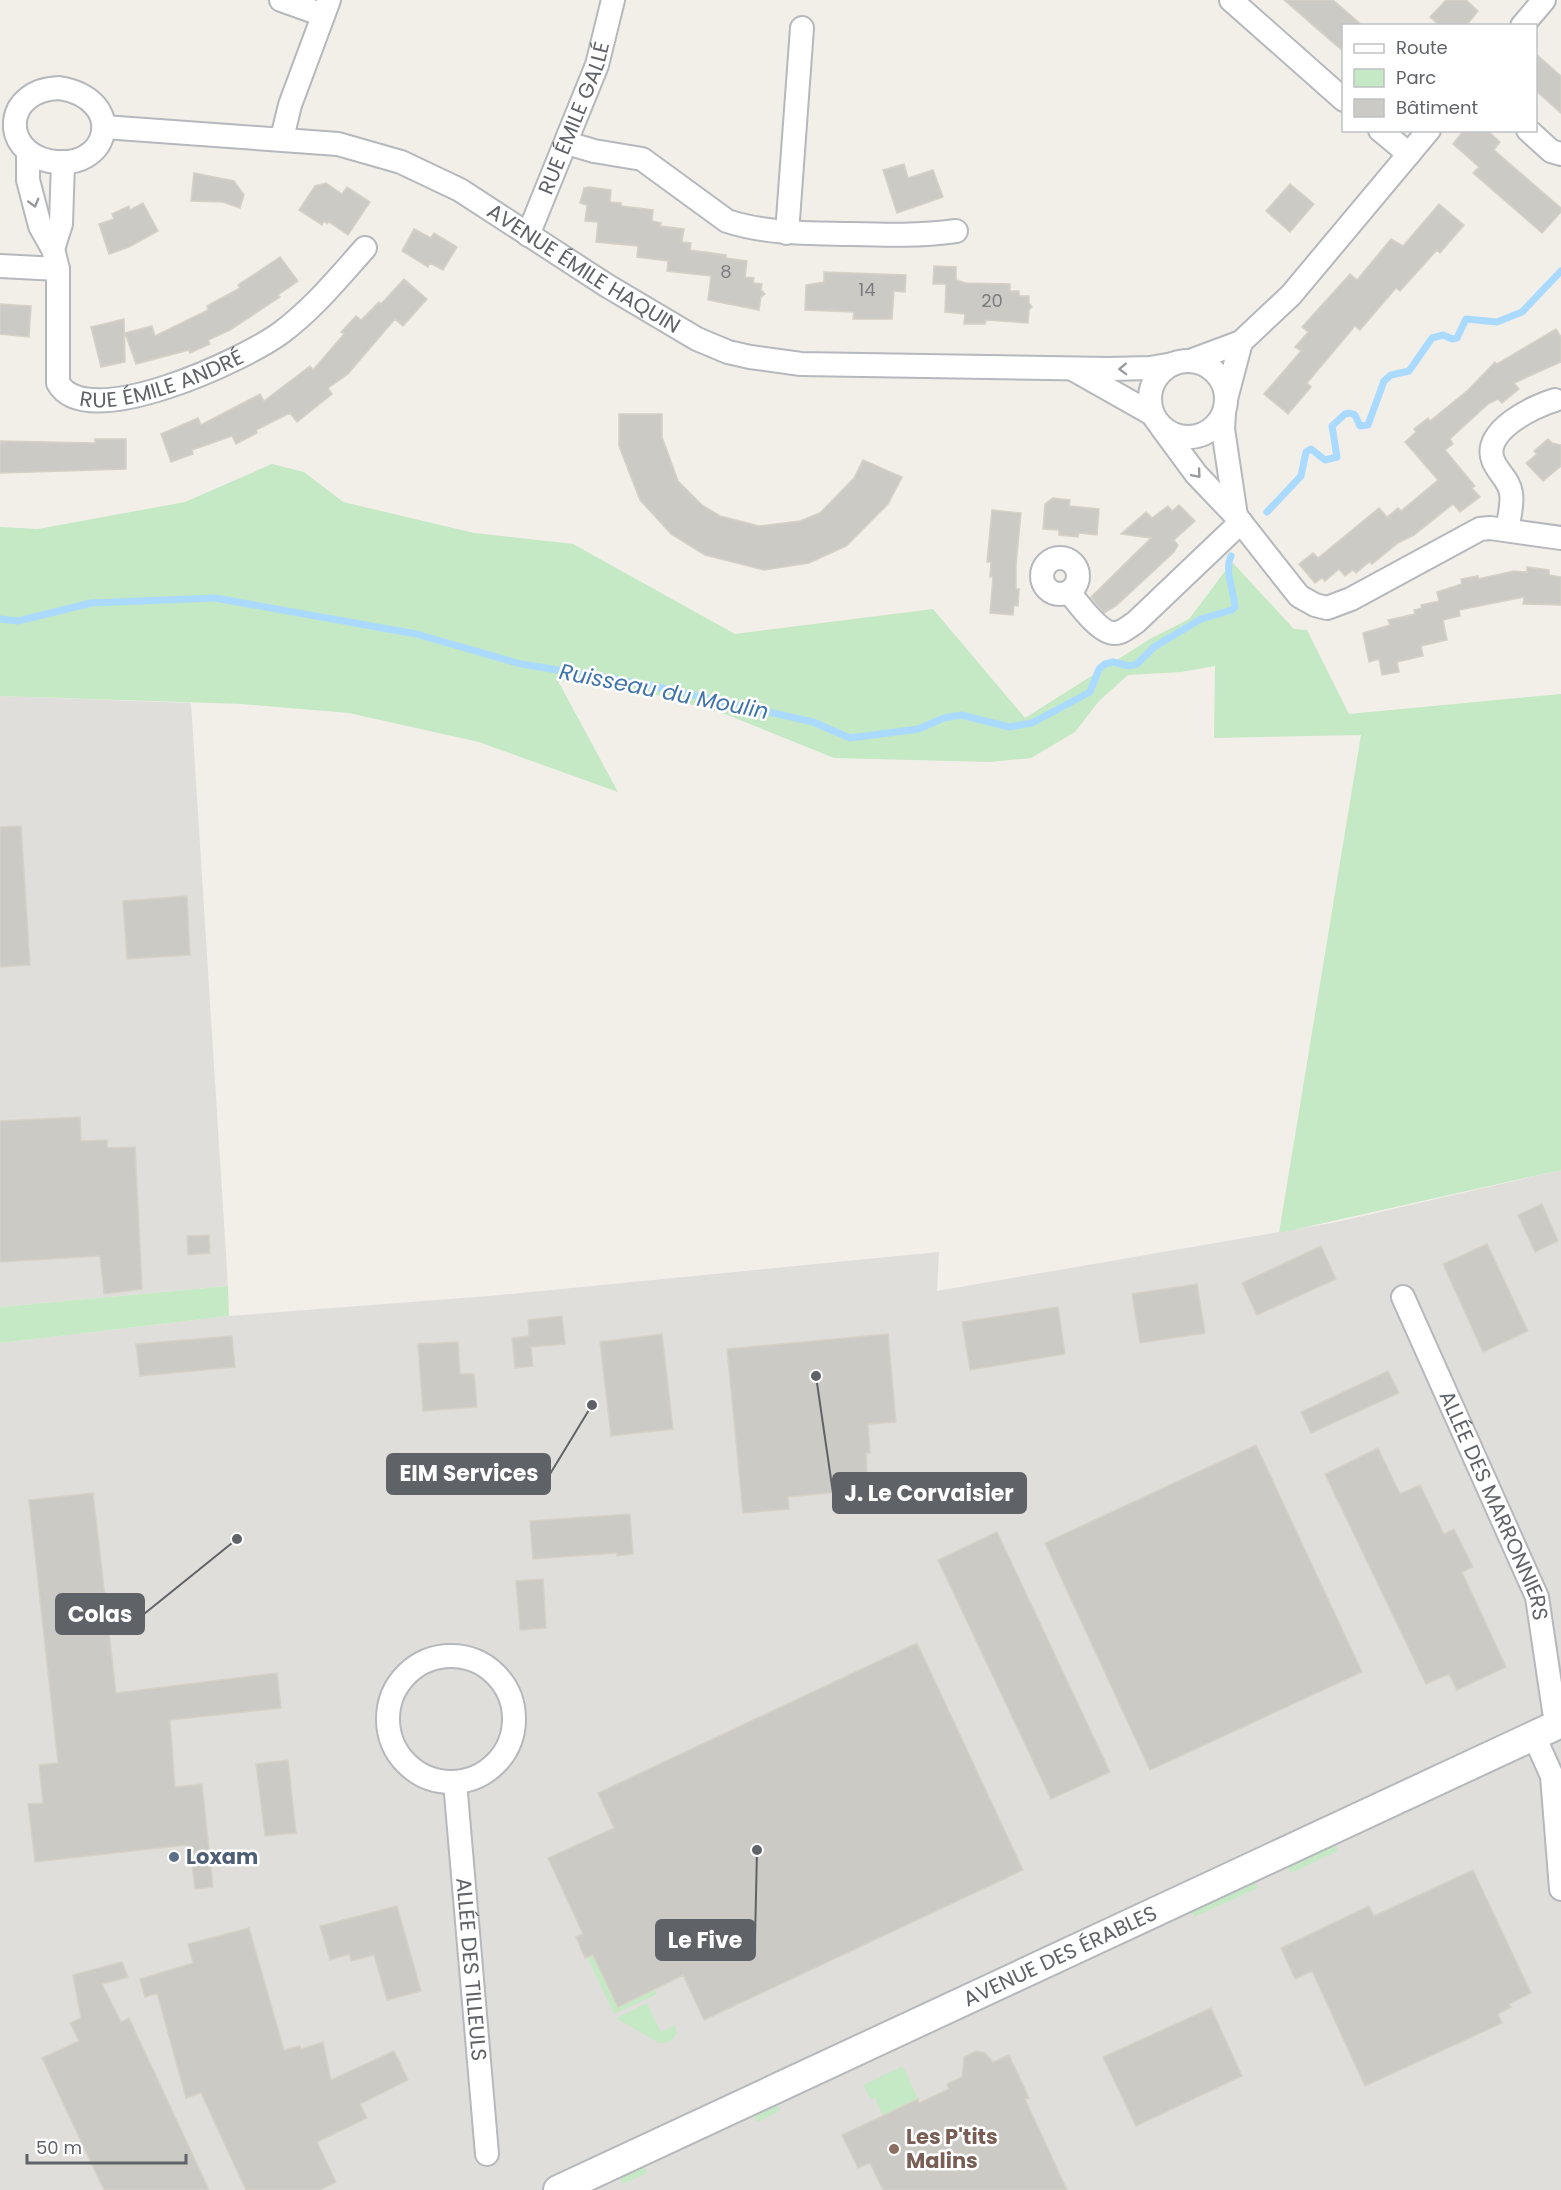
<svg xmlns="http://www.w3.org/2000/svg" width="1561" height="2190" font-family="Poppins,sans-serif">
<rect width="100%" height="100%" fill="#f1efe8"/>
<!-- industrial -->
<path fill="#e0deda" d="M0,696L191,703L228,1286L0,1307Z
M1561,1170V2190H0V1343L229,1316L489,1296L939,1252L937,1291L1337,1222Z"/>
<!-- green -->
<path fill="#c5e8c5" d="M272,464L304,472L343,502L474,533L573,544L735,634L933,609L1025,718L1150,639L1189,619L1232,562L1294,629L1307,630L1349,714L1561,694V1170L1279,1233L1361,735L1214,738L1215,666L1181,672L1128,675L1099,701L1075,732L1031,758L990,762L834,758L725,714L635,689L558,681L618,792L479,742L349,713L242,704L0,696V527L38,529L185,502Z
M228,1286L229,1316L0,1343V1307Z
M1333,1841L1338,1851L1291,1873L1286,1863Z
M1254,1878L1258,1888L1194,1917L1190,1908Z
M593,1955L618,2007L654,1990L657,1994L614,2014L587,1957Z
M647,2003L661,2032L675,2025L677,2033L670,2042L659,2043L616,2018Z
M901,2067L904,2068L918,2099L883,2116L875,2098L871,2100L863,2085Z
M775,2101L780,2111L757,2122L752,2112Z
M642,2163L647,2173L623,2184L618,2174Z"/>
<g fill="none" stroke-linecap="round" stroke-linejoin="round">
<!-- stream -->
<path stroke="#aadaff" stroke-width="7" d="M1267,512L1301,476L1306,452L1311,449L1325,460L1337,457L1332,426L1345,414L1350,413L1355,415L1360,426L1368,425L1384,381L1391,375L1409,371L1432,338L1443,335L1452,339L1457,338L1466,319L1497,322L1522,312L1561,271
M0,619L18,621L91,603L215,598L416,634L521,664L644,684L813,722L850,738L918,729L944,718L961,715L1009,727L1032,723L1090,692L1099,669L1105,664L1113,662L1130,666L1137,664L1154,647L1201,619L1232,610L1235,607C1234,591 1224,570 1231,556"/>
</g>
<!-- building -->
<path fill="#cccac5" stroke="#d6d1c6" stroke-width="1.5" d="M1284,0H1333L1363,26H1344V52Z
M1446,0H1466L1478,11L1466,26H1440L1430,17Z
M1536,54L1561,76V113L1536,91Z
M1464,130H1487L1500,142L1494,150L1561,208V212L1542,233L1473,173L1479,167L1453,144Z
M904,164L908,178L933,170L943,197L897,213L883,170Z
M194,173L234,181L244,195L240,208L223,202L191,201Z
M326,183L342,194L347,187L370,202L348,235L329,222L327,224L324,221L322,225L299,210L315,186Z
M1290,184L1314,204L1290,232L1266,211Z
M589,187L611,190L610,202L621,203V206L653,210L652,221L661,223L660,226L684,229L682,242L691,243L690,250L726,255V258L747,261L745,277L754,278L753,283L762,284L761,290L765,294L761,297L759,310L708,300L711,276L667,271L668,261L637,257L638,246L596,242L598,222L585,221L587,205L580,203L584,188Z
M143,203L158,231L129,247L109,254L99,224L114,219L112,214L129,206L130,210Z
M1439,204L1464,225L1440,253L1437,250L1400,291L1396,288L1360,330L1355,326L1307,383L1311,387L1288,414L1264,394L1301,351L1295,347L1308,332L1302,327L1350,274L1357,280L1391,239L1403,246Z
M414,229L431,238L434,233L457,247L443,270L430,263L428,267L402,251Z
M280,257L298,281L278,295L280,297L230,330L208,340L210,344L190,353L189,350L136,364L125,333L152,326L155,336L208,310L207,306L240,288L238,285Z
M934,266L956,267V280L966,283L1010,284V291H1019V296H1029V303L1032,307L1029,310L1028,323L986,320L985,324H964L965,314L945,312L946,284H933Z
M824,272L906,275L905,292L894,291L892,319H853L854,312L805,310L806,285L824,282Z
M404,279L427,299L403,326L395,319L348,374L328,388L332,394L297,422L290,413L256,430L257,433L236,444L232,436L192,450L193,454L171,462L161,434L198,418L201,425L260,394L264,401L310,366L313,370L344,334L341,332L356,316L361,320L379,302L381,304Z
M0,304L31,306L29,337L0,334Z
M124,319L125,362L101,367L91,327Z
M1556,329L1561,337V362L1514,383L1519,389L1502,403L1498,399L1488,404L1450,439L1453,444L1445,450L1475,486L1472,488L1480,497L1460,512L1453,504L1414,535L1398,543L1372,564L1369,562L1356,573L1353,570L1345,576L1339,569L1325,581L1322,578L1315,583L1299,564L1313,553L1318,558L1379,508L1387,517L1398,508L1401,511L1438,480L1405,442L1416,432L1414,429L1428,418L1430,421L1468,390L1495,362L1497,364Z
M619,414H662V437L678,481L702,505L720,516L759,526L800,521L820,513L854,478L863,460L902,477L888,504L846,546L809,563L764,570L705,555L671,534L640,500L619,446Z
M95,439H126V469L0,473V441L95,443Z
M1548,439L1552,443L1561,445V466L1543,481L1526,463L1537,454L1534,451Z
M1053,498L1070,500L1069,506L1099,509L1097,535L1079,533L1078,537L1059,535V530L1043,529L1045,504Z
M1179,505L1195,521L1174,540L1178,545L1174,552L1116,606L1104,613L1091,597L1151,538L1121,534L1146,512L1152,518L1168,506L1172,511Z
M992,510L1021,513L1016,565V589H1019L1018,606L1014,605L1013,615L990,613L993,577H990L991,562H987Z
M1527,567L1549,570V575L1561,577V605L1523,604L1524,597L1459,610L1460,616L1443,620L1447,640L1421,646L1423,656L1397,662L1399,672L1382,675L1379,659L1369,662L1363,633L1390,625L1388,620L1415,614L1414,610L1422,608L1421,605L1439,601L1437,592L1462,584L1461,579L1478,576V579L1514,571L1527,572Z
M21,826L30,965L0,967V827Z
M187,896L190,955L127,959L123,901Z
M80,1117L81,1141L107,1140V1148L135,1147L142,1289L104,1294L100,1256L0,1262V1121Z
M1542,1204L1558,1241L1535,1252L1518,1215Z
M209,1235L210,1253L188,1255L187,1236Z
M1487,1244L1528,1331L1483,1352L1443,1264Z
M1321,1246L1336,1279L1257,1315L1242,1283Z
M1197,1284L1205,1333L1140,1343L1132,1294Z
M1058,1307L1065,1354L970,1370L962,1322Z
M562,1316L565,1344L531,1347L533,1366L515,1368L512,1338L529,1336L528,1320Z
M662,1334L673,1429L611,1436L600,1342Z
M888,1334L896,1422L868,1424L870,1453H866L867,1475L836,1477L837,1492L788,1497L789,1509L743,1513L727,1349Z
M232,1336L235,1367L140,1376L136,1344Z
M458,1342L460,1374H474L477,1407L423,1411L418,1344Z
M1388,1371L1399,1393L1311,1433L1301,1412Z
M1256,1445L1362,1672L1150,1770L1045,1543Z
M1378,1448L1400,1494L1420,1485L1444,1534L1454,1529L1473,1567L1462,1572L1506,1667L1457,1690L1449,1674L1426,1684L1325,1474Z
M93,1493L116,1693L277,1673L281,1708L170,1720L175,1787L202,1784L213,1887L195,1889L191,1857L187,1858L186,1845L35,1862L28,1804L43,1803L39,1765L58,1763L29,1500Z
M630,1514L633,1554L617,1556V1553L533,1559L530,1521Z
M997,1532L1110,1772L1051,1799L938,1560Z
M543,1579L546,1628L520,1630L516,1581Z
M917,1643L1023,1870L704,2020L683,1975L618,2007L593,1955L585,1958L576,1937L583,1934L548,1858L614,1828L598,1793Z
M288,1760L296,1833L265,1836L256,1764Z
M1473,1870L1531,1993L1509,2004L1511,2007L1498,2014L1502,2023L1365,2086L1312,1971L1295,1979L1281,1948L1369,1906L1374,1916Z
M397,1906L421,1991L387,2000L374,1955L351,1961L349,1954L330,1960L320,1926Z
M249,1928L284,2050L300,2046L301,2049L323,2042L331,2080L394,2051L408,2080L360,2104L367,2118L317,2142L336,2182L320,2190H246L201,2093L186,2098L157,1993L145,1997L140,1979L193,1963L188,1944Z
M122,1962L128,1977L102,1984L121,2022L129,2018L209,2190H104L42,2058L79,2041L70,2023L81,2018L73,1975Z
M1211,2008L1242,2076L1136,2126L1103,2057Z
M976,2051L985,2053L993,2062L1009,2055L1029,2098L1025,2099L1067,2190H883L870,2163L858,2168L842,2135L918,2099L919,2103L949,2089L947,2084L962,2077L964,2057Z"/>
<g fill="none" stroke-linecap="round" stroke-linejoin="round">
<defs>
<g id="minor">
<path d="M281,0L323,15"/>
<path d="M1231,0L1344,100"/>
<path d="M1522,26L1544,0"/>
<path d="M59,88C128,99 110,173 49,161C0,150 4,90 59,88Z"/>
<path id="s1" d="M104,127L338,144L401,162L460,190L606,285L697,339L728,352L750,357L801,364L1109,369L1150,368L1173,364"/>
<path d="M1380,130L1409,154"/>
<path d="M1528,130L1551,151L1561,154"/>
<path d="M282,138L290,105L329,0"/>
<path d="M567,143L594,151L642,159L727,221C767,234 808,233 850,234C886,235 920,236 956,231"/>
<path id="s2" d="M28,153V180L40,226L53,249L58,269V383C87,434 246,359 282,332C314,308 339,277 365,248"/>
<path d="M787,233L802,28"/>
<path id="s3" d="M528,235L597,65L613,0"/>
<path d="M53,249L61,224L63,162"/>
<path d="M0,266L58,269"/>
<circle cx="1188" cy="399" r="38"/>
<path d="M1190,361L1241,342L1291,295L1429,130"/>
<path d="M1076,371L1152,414"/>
<path d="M1226,399L1241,342"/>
<path d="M1224,414L1223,429L1236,516"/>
<path d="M1162,428L1196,474L1236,516L1299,596L1315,605L1327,608L1351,599L1480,529L1490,528L1561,538"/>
<path d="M1507,530C1509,518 1513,504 1511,493C1509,479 1497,472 1493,460C1482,431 1534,406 1555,400"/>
<circle cx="1060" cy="576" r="18"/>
<path d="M1069,592C1078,603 1100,634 1115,633C1122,633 1130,626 1136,622L1241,522"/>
<path id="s4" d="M1403,1297L1537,1597L1554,1711L1560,1723"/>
<circle cx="451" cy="1719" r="63"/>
<path d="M1534,1736L1552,1776L1561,1889"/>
<path id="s5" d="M455,1782L487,2154"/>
</g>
<g id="tertiary">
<path id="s6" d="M558,2190L1561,1723"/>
</g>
</defs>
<!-- minor casing -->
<use href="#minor" stroke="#b5b8bc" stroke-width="26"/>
<!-- tertiary casing -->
<use href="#tertiary" stroke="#b5b8bc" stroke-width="32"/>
<!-- minor -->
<use href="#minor" stroke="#fff" stroke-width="22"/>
<!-- tertiary -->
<use href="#tertiary" stroke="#fff" stroke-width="28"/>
</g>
<!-- one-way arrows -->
<defs><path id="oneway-chevron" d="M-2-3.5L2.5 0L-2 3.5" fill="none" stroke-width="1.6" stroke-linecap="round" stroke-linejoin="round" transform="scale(1.5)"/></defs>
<g stroke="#979a9d">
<use href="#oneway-chevron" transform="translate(34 203) rotate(75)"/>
<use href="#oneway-chevron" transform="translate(1123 369) rotate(178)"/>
<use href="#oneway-chevron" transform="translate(1197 474) rotate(50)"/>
</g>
<!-- markers -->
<circle fill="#5c6f8a" stroke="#fff" stroke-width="2" cx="174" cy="1857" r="6"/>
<circle fill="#8d6e63" stroke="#fff" stroke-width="2" cx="894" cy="2149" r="6"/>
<g text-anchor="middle" stroke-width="5" stroke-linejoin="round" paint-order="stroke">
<!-- number labels -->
<g font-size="18" fill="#7a7d7f">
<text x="726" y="278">8</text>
<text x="867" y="296">14</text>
<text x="992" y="307">20</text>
</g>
<!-- street labels -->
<g font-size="21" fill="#5f6368" stroke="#fff">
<text dy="7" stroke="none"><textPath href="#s3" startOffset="126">RUE ÉMILE GALLÉ</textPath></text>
<text dy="7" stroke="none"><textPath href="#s1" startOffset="512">AVENUE ÉMILE HAQUIN</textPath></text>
<text dy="7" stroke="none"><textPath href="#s2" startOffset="348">RUE ÉMILE ANDRÉ</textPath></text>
<text dy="7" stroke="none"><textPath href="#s4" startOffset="228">ALLÉE DES MARRONNIERS</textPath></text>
<text dy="7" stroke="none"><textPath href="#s6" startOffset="554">AVENUE DES ÉRABLES</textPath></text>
<text dy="7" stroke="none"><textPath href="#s5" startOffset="188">ALLÉE DES TILLEULS</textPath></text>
</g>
<!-- service labels -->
<g font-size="21" font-weight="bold" fill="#4e5e75" stroke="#fff" text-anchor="start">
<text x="186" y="1864">Loxam</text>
</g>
<!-- education labels -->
<g font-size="21" font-weight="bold" fill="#785e54" stroke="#fff" text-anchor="start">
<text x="906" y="2144">Les P'tits<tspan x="906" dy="24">Malins</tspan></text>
</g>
<!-- water labels -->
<g font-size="22" font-style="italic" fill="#4174aa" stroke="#fff">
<text transform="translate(664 691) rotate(11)" y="8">Ruisseau du Moulin</text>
</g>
</g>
<!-- callouts -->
<path fill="none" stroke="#5f6368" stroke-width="2" d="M592 1405L550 1474M816 1376L833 1493M237 1539L144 1614M757 1850L755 1940"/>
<g fill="#5f6368" stroke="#fff" stroke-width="2">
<circle cx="592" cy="1405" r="6"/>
<circle cx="816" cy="1376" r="6"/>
<circle cx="237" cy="1539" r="6"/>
<circle cx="757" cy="1850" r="6"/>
</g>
<g fill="#5f6368" stroke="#5f6368" stroke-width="2">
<rect x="387" y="1454" width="163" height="40" rx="6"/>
<rect x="833" y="1473" width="193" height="40" rx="6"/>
<rect x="56" y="1594" width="88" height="40" rx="6"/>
<rect x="656" y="1920" width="99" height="40" rx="6"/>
</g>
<g font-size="22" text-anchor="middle" font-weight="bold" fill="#fff">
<text x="469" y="1481">EIM Services</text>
<text x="929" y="1501">J. Le Corvaisier</text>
<text x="100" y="1622">Colas</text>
<text x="705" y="1948">Le Five</text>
</g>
<!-- legend -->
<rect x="1342" y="24" width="195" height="108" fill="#ffffff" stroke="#bfc1c3" stroke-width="1.5"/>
<rect x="1354" y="44" width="30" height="9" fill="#ffffff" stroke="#bfc1c3" stroke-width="1.5"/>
<text x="1396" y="54" font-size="18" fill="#5f6368">Route</text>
<rect x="1354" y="69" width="30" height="18" fill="#c5e8c5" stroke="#bfc1c3" stroke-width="1.5"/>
<text x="1396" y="84" font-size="18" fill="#5f6368">Parc</text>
<rect x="1354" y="99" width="30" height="18" fill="#cccac5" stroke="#bfc1c3" stroke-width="1.5"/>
<text x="1396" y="114" font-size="18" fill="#5f6368">Bâtiment</text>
<!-- scale -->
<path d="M27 2154v9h159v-9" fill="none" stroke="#5f6368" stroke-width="3"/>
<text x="36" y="2154" font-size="18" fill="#5f6368" stroke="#ffffff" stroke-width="4.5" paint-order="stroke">50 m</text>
</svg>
